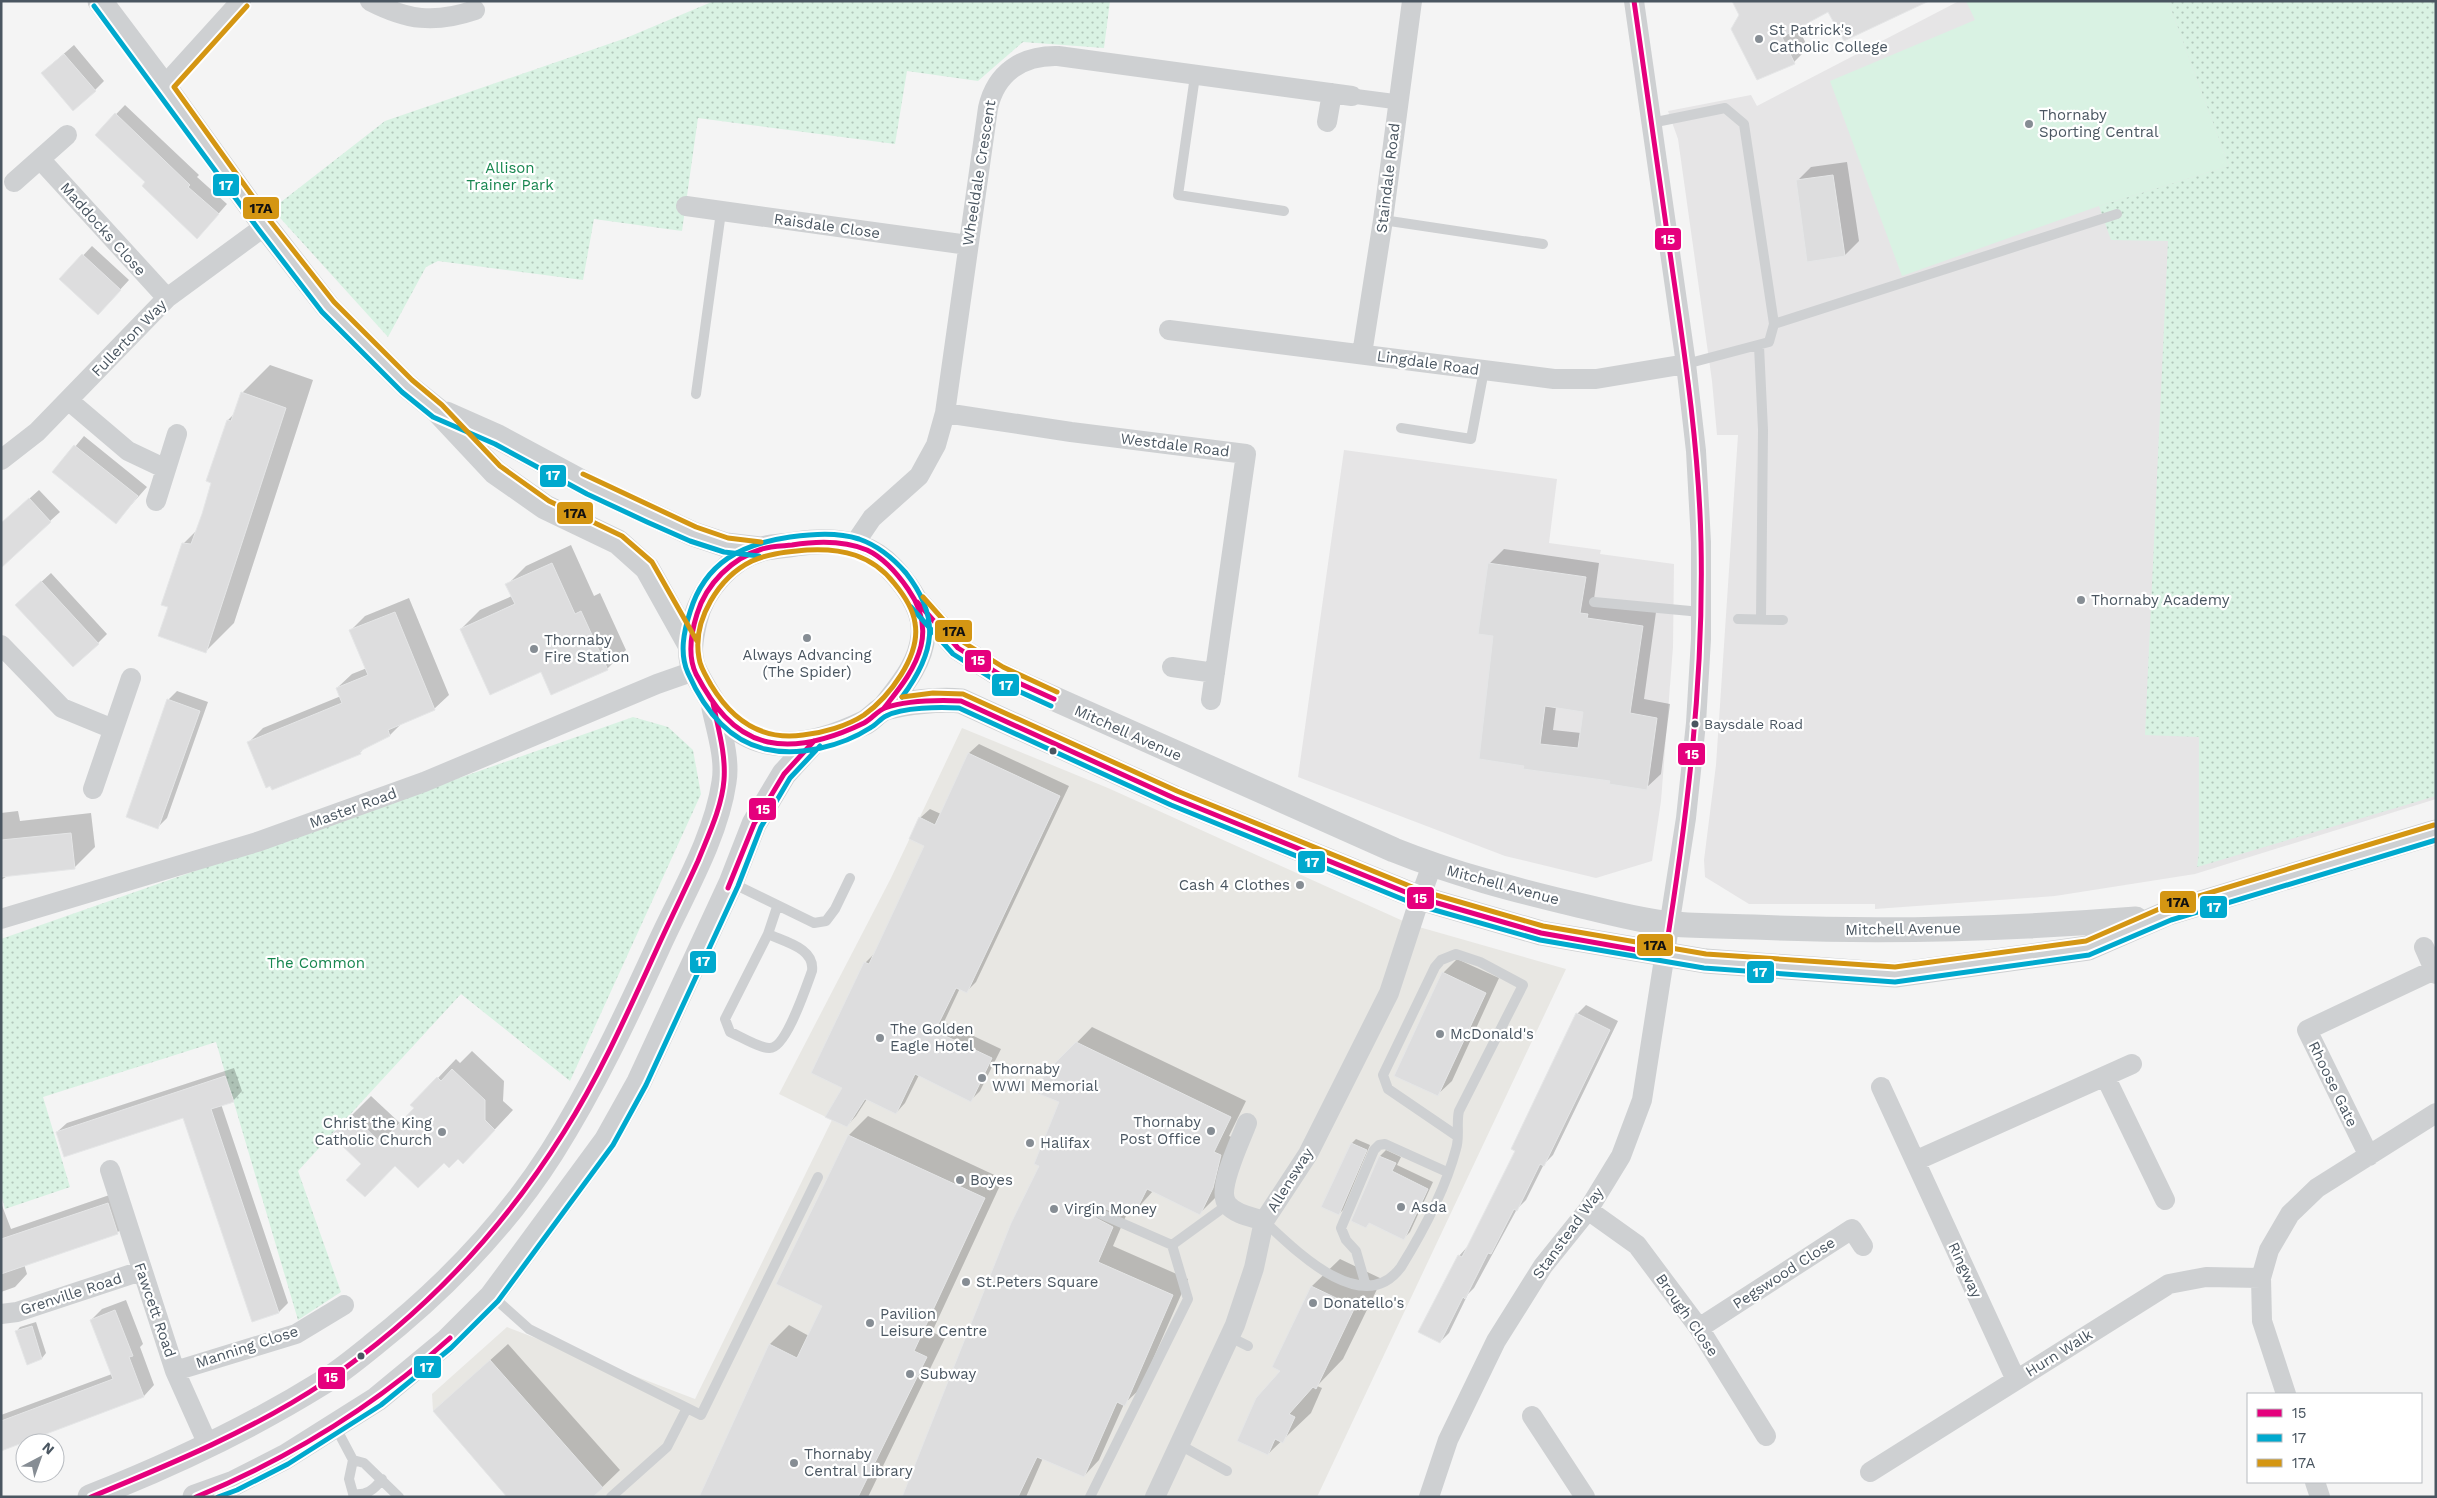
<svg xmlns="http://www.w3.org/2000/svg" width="2437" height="1498" font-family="'Work Sans',sans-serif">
<defs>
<pattern id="park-dots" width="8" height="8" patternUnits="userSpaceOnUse" patternTransform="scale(1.25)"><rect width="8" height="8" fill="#d9f2e3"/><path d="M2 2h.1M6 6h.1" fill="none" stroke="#b2c7bb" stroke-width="1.8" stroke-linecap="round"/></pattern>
</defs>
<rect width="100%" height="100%" fill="#f4f4f4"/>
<!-- commercial -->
<path fill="#e8e7e3" d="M962,728L1108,788L1412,925L1566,969L1317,1497H507L433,1411L432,1394L507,1327L695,1399L832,1120L779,1094L891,878Z"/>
<!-- education -->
<path fill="#e6e5e6" d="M1959,1H2436V799L2195,874L2055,896L1875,909V904H1749L1705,877L1704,860L1716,765L1738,435H1717L1712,381L1678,139L1668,111L1751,95L1757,106Z
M1344,450L1557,479L1549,543L1601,550L1600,554L1674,564L1673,647L1661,801L1652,861L1596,878L1505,856L1298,777Z"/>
<!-- park -->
<path fill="url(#park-dots)" d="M714,1H1110L1104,48L1023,42L978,81L907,71L895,144L698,118L682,231L594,219L583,280L438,261L426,267L388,337L272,209L385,121L626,38Z
M2168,1H2436V796L2197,867L2199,852V737L2145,735L2168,241L2111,240L2099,206L2229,166Z
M633,717L668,727L693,750L701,794L570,1081L461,994L298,1171L341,1292L298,1320L216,1042L43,1097L70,1187L5,1209L1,1193V939Z"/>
<!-- pitch -->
<path fill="#d9f2e3" d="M1966,1H2168L2229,166L2099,206L1902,276L1830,81L1975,20Z"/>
<!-- shadow -->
<path fill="#0003" fill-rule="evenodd" d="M1748,1L1828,10L1798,27L1808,48L1794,62Z
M74,45L104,81L95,90L52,64Z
M125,105L199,175L197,177L227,204L206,228L147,182L96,135Z
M1847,162L1859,241L1845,255L1797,181L1811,167Z
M92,246L129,280L107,304L61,279Z
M270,365L313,380L234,623L206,651L169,606L183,544L197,530L213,482L208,480L228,420L235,413L242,393Z
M84,436L147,487L116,522L54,472Z
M39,490L60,512L50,521L1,524Z
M571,545L594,596L600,593L626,650L607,669L541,671L461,629L480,610L512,596L507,585L526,566Z
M1504,549L1599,563L1594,599L1656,612L1644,699L1670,704L1661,774L1646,788L1611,780L1525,768L1494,635L1489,564ZM1556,707L1584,711L1581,733L1553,730Z
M51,573L107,634L98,643L26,596Z
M409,598L449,695L434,709L403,722L390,735L365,747L360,753L249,742L263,728L341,696L337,688L352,674L367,668L351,630L365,616Z
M177,691L208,702L167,818L158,827L168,700Z
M979,744L1069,786L976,982L967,991L960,988L944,1022L1001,1049L980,1091L971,1100L919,1075L905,1103L896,1113L867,1099L856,1116L847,1126L844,1088L865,963L875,953L926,846L920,818L930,809L941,814L969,753Z
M18,811L20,821L91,813L95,847L74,868L9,875L1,880V813Z
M1457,959L1499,978L1452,1081L1437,1095L1443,973Z
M1586,1005L1618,1021L1553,1155L1544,1164L1526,1200L1517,1209L1474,1288L1468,1294L1449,1333L1440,1342L1419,1332L1459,1256L1468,1246L1516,1151L1577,1014Z
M1092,1027L1246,1101L1229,1136L1236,1139L1215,1198L1200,1213L1153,1191L1135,1211L1124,1206L1122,1208L1128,1211L1113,1246L1188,1279L1140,1389L1124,1404L1099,1460L1084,1476L1043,1458L1026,1497H903L1041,1166L1060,1102L1049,1071Z
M472,1051L504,1081L503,1101L513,1110L482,1143L444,1161L395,1165L363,1164L352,1115L371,1096L401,1124L416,1108L438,1078L456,1059L460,1063Z
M234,1068L242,1091L233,1101L221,1104L288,1303L279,1312L253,1321L184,1117L57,1132L67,1123Z
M868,1116L1003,1179L932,1332L945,1338L868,1497H700L770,1344L789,1325L809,1336L824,1306L778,1283L849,1135Z
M1356,1139L1370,1145L1343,1210L1339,1214L1352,1143Z
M1386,1150L1401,1157L1397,1165L1433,1182L1410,1232L1404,1238L1370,1222L1366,1226L1353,1220L1380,1156Z
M121,1191L130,1220L117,1233L24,1264L27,1274L15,1287L1,1292V1203L11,1229Z
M1340,1259L1382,1279L1343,1359L1317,1386L1322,1388L1311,1413L1268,1454L1282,1371L1273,1366L1312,1286Z
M126,1300L143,1344L140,1347L154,1385L144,1396L1,1449V1415L112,1374L91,1320L102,1309Z
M36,1322L46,1353L42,1358L27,1363L16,1332L20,1327Z
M508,1344L620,1470L592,1497L434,1411Z"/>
<!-- building -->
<path fill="#ddddde" stroke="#e5e6e7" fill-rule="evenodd" d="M1732,1H1929L1844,41L1828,12L1782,37L1795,64L1757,80L1731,29L1739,15Z
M64,54L96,91L73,111L41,73Z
M115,113L190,185L188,187L219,214L197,239L142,186L145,182L95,135Z
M1833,175L1845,256L1807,262L1796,180Z
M82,254L121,290L98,315L59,279Z
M241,392L286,408L206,653L158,636L168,607L161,605L182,543L191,544L202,514L211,483L206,481L227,420L231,421Z
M74,445L138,496L116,524L52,472Z
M29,498L51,522L1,568V523Z
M552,563L575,614L581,611L608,670L551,695L541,672L490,695L460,629L515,604L505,584Z
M1488,563L1586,577L1580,613L1588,614L1587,618L1643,626L1630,713L1657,718L1647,790L1609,784L1610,781L1523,769L1524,766L1479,759L1493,636L1478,634ZM1545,706L1583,712L1578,748L1540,744Z
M41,581L99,644L73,667L15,605Z
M395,612L435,710L388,730L390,736L360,751L361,754L272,790L270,786L266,788L247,742L342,703L336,688L368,675L349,630Z
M167,699L200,711L158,829L126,817Z
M968,753L1060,796L967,993L956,988L935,1031L992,1058L971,1102L915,1074L896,1114L865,1099L847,1127L825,1117L842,1088L811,1073L864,962L869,964L924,846L909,839L919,817L935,825Z
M71,833L75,869L1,877V840Z
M1442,972L1486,993L1438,1096L1394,1076Z
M1576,1013L1610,1030L1544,1166L1540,1164L1517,1211L1514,1209L1491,1254L1488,1253L1465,1299L1463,1297L1440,1343L1418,1332L1458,1255L1462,1257L1515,1151L1511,1149Z
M1076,1042L1231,1117L1214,1152L1221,1155L1213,1188L1200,1215L1147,1189L1135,1213L1121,1206L1118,1214L1101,1207L1095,1212L1096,1218L1113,1227L1098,1262L1173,1295L1125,1406L1117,1402L1084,1477L1037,1457L1018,1497H902L1011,1223L1039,1166L1034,1164L1059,1102L1034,1092L1048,1070Z
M452,1069L485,1100V1120L495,1130L463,1164L458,1159L449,1168L444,1163L418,1188L395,1166L365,1197L346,1180L361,1164L331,1135L351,1114L381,1143L414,1108L410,1105L437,1077L441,1081Z
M225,1076L234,1102L211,1109L279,1313L252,1322L183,1118L64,1157L56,1132Z
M848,1135L985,1198L914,1351L927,1357L858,1497H699L769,1344L797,1358L822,1306L776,1284Z
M1351,1143L1367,1150L1339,1215L1321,1207Z
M1379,1156L1396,1163L1392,1171L1428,1189L1404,1240L1369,1223L1366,1228L1351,1221Z
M108,1203L118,1234L1,1274V1239Z
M1311,1286L1355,1307L1316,1389L1313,1387L1289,1414L1295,1417L1283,1443L1275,1439L1268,1455L1237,1441L1256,1398L1280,1371L1272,1367Z
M115,1310L133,1356L129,1357L144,1397L1,1451V1421L113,1379L90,1320Z
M32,1326L42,1359L27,1365L15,1331Z
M490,1360L603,1488L593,1497H507L433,1411Z"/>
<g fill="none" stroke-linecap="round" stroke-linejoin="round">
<!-- service -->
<path stroke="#ced0d2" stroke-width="10" d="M1195,76L1178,195L1284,211
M1651,123L1725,108L1744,124L1774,324L1769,342L1686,364
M1383,220L1543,244
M1774,324L2117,214
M1759,346L1763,430L1761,619
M696,394L721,212
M1401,428L1471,439L1484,370
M1594,602L1701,612
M1738,619L1783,620
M732,883L814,923L826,921L835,909L850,878
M768,934C785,942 815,948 812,971C806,987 786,1048 770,1048C761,1049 740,1036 730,1032L725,1019L768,934L777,907
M1101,1214L1172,1245L1227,1205
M1264,1221C1295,1250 1363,1319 1401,1267C1422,1233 1446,1187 1456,1149C1460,1137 1456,1123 1459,1111L1523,985L1480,962L1456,954L1441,960L1435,967L1383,1075L1388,1089L1457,1136
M1366,1286L1356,1251L1346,1240L1341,1228L1374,1150L1379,1145L1385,1144L1447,1172
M492,1296L529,1329L687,1408L667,1447L611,1497
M1230,1337L1248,1346
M687,1408L701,1415L818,1177
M335,1426L353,1460L349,1479L354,1497
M1180,1445L1227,1471
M353,1460L364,1463L399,1497
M353,1494C366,1496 374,1490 382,1479
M1090,1497L1188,1299L1172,1245"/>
<!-- pedestrian -->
<path stroke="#ced0d2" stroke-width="15" d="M1352,96L1398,102"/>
<!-- minor -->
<path stroke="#ced0d2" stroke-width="20" d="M370,1C407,20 434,24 475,10
M164,86L241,1
M1327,122L1332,93
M40,159L167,298
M14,182L67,135
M686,206L968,245
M1169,330L1554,379H1596L1686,364
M1362,354L1383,220L1412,1
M68,400L128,451L166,469
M945,413L1071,432L1246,454L1211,700
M1,460L37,432L167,298L265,226
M156,501L177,434
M853,546L872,518L919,476L936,445L945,413L988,108C996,72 1023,55 1058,56L1352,96
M1,645L62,708L113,729
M1172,667L1215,673
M93,789L131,678
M1,919L257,842L424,782L657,684L694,671
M2424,947L2436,974
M2105,1076L2165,1200
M1881,1087L2016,1380
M1247,1123C1241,1140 1215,1191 1228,1205C1236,1215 1253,1217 1264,1221
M2369,1156L2307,1030L2434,970
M1915,1161L2132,1064
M110,1170L175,1371L209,1447
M1588,1210L1637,1245L1699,1328L1766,1436
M1,1314L17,1312L141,1271
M1699,1328L1852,1229L1863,1246
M175,1371L296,1334L344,1305
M2286,1394L2262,1321L2261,1278L2269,1250L2290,1214L2317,1188L2436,1113
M1532,1416L1585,1497
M1870,1472L2169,1284L2206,1277L2261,1278
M2315,1482L2320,1497
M1155,1497L1235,1325L1254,1268L1264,1221L1308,1154L1389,993L1420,898L1432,865
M1429,1497L1448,1440L1496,1341L1543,1266L1588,1210L1621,1156L1642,1100L1686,818L1696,723L1701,639V542L1696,451L1686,364L1634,1"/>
<!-- tertiary -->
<path stroke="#ced0d2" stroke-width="25" d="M100,1L164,86L265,226L328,307L407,386L437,410L495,472L545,507L618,542L647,568L690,645
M446,414L498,437L591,487L693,534L726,545L760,549
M917,602L958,648L999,674L1394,850C1454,874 1515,890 1578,905C1609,912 1640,921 1671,924C1699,926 1727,926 1754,927C1881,933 2010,929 2136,919
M884,708C900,687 921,664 923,635C925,618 916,600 906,586C897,574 889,564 877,556C852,540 824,540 796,544C785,546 773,546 762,549C730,557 702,590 695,621C691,638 687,657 696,673C713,705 730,734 768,742C799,749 835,737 864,723C871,720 877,711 885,708C906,702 940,699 961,701L1174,798L1420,898L1541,933L1705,961L1895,975L2088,948L2168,913L2436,832
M90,1497C171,1465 248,1429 322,1383C340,1372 357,1358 373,1345C441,1291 505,1226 552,1152C593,1087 626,1017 658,947C681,896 716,838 724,782C728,759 719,731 714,708
M195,1497L234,1483L285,1457L377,1399L446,1342L492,1296L606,1141L639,1082L731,883L754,824L784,774L814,741"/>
<defs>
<path id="bus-1" d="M1634,1C1647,92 1660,183 1673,274C1686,363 1699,452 1701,542C1704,681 1687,818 1665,955
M917,602L958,648L999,674L1054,699
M884,708C899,689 915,670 921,646C926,625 920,606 908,589C897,573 884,558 867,550C843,540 817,541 792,545C782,546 771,546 762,549C732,558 706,584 697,614C691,633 687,655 696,674C712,704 732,734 768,742C800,749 835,737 864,723C872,719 877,711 885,708C908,700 937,700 961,701L1174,798L1420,898L1541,933L1665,955
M728,888L754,824L784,774L814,741
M91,1497C171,1464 253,1430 325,1382C421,1317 502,1231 564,1132C600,1075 627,1014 655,953C669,922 684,892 698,861C708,836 722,807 724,780C726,754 718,728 713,703
M196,1497C290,1458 374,1407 450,1338"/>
<path id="bus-2" d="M94,6L259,230L322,312L402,392L433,417L495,444L587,494L647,522L690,541L724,552L759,556
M911,607L953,654L996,681L1051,706
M902,697C935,653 941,618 906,573C893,558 879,546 859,539C837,532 813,534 790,537C742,544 705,562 690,612C684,631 679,653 688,673C703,707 727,740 765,749C799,757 842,746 870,728C876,725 880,719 886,716C903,707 940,707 959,708L1171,805L1417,905L1540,940L1704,968L1895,982L2089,955L2171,920L2436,840
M218,1497L237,1490L288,1464L381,1405L451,1348L498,1301L613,1145L646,1085L738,886L761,827L790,778L820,746"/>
<path id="bus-3" d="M247,6L174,87L271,222L334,302L412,380L442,405L500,466L549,501L622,536L652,562L697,641
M583,474L696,527L728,538L761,542
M807,550C842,548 872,555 894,583C904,595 913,608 915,623C921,656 889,697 864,715C847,726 823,733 803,735C761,741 732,720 711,685C706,676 700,667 699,658C692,620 719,577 752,561C769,553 789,552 807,550Z
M923,597L963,642L1003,667L1057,692
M902,697L933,693L963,694L1177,791L1422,891L1543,926L1706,954L1895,967L2086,941L2166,906L2434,825"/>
</defs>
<!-- bus-1 casing -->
<use href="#bus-1" stroke="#fff" stroke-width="9"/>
<!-- bus-2 casing -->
<use href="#bus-2" stroke="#fff" stroke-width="9"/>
<!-- bus-3 casing -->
<use href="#bus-3" stroke="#fff" stroke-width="9"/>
<!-- bus-1 -->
<use href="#bus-1" stroke="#e5007d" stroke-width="5"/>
<!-- bus-2 -->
<use href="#bus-2" stroke="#00a9ce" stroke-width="5"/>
<!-- bus-3 -->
<use href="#bus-3" stroke="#d49613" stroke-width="5"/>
</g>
<!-- markers -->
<g fill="#868d94" stroke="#fff" stroke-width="2">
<circle cx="1759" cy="39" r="5"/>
<circle cx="2029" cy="124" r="5"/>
<circle cx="2081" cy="600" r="5"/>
<circle cx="807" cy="638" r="5"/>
<circle cx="534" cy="649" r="5"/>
<circle cx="1300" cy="885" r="5"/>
<circle cx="1440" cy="1034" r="5"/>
<circle cx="880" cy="1038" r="5"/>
<circle cx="982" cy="1078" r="5"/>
<circle cx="1211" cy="1131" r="5"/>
<circle cx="442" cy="1132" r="5"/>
<circle cx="1030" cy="1143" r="5"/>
<circle cx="960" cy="1180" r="5"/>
<circle cx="1401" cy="1207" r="5"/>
<circle cx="1054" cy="1209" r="5"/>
<circle cx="966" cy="1282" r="5"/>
<circle cx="1313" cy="1303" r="5"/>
<circle cx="870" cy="1323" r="5"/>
<circle cx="910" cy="1374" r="5"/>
<circle cx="794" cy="1463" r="5"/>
</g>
<g fill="#4a5661" stroke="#fff" stroke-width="2">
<circle cx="1695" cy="724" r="4.5"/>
<circle cx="1053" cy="751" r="4.5"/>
<circle cx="361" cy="1356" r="4.5"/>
</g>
<g text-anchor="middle" stroke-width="4.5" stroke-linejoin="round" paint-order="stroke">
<!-- bus labels -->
<g font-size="14" fill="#4a5661" stroke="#fff" text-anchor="start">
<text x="1704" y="729">Baysdale Road</text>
</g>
<!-- poi labels -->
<g font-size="15" fill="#4a5661" stroke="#fff" text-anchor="start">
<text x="1769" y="35">St Patrick's<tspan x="1769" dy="17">Catholic College</tspan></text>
<text x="2039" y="120">Thornaby<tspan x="2039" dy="17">Sporting Central</tspan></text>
<text x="2091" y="605">Thornaby Academy</text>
<text x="544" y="645">Thornaby<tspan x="544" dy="17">Fire Station</tspan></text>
<text x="807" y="660" text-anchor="middle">Always Advancing<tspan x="807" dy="17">(The Spider)</tspan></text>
<text x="1290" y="890" text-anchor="end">Cash 4 Clothes</text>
<text x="890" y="1034">The Golden<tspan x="890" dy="17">Eagle Hotel</tspan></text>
<text x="1450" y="1039">McDonald's</text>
<text x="992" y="1074">Thornaby<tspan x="992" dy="17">WWI Memorial</tspan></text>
<text x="1201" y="1127" text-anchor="end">Thornaby<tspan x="1201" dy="17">Post Office</tspan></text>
<text x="432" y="1128" text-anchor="end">Christ the King<tspan x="432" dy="17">Catholic Church</tspan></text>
<text x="1040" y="1148">Halifax</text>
<text x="970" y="1185">Boyes</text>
<text x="1411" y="1212">Asda</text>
<text x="1064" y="1214">Virgin Money</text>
<text x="976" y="1287">St.Peters Square</text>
<text x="1323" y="1308">Donatello's</text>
<text x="880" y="1319">Pavilion<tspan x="880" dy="17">Leisure Centre</tspan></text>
<text x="920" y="1379">Subway</text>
<text x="804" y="1459">Thornaby<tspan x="804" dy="17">Central Library</tspan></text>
</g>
<!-- park labels -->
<g font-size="15" fill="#17864f" stroke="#fff">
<text x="510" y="173">Allison<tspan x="510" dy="17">Trainer Park</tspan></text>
<text x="316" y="968">The Common</text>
</g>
<!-- street labels -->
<g font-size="15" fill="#4a5661" stroke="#fff">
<text transform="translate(979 173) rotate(-81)" y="5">Wheeldale Crescent</text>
<text transform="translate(1388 178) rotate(-83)" y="5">Staindale Road</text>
<text transform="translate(827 226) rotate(8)" y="5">Raisdale Close</text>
<text transform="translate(103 229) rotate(48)" y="5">Maddocks Close</text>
<text transform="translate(129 338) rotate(-46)" y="5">Fullerton Way</text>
<text transform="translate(1428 363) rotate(8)" y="5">Lingdale Road</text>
<text transform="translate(1175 445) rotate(7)" y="5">Westdale Road</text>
<text transform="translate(1128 733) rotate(24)" y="5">Mitchell Avenue</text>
<text transform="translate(353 808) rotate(-20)" y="5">Master Road</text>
<text transform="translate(1503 885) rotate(15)" y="5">Mitchell Avenue</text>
<text transform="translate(1903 929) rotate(-1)" y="5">Mitchell Avenue</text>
<text transform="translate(2333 1084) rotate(64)" y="5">Rhoose Gate</text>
<text transform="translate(1290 1180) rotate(-58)" y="5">Allensway</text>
<text transform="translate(1568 1233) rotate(-54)" y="5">Stanstead Way</text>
<text transform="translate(1965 1270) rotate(65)" y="5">Ringway</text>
<text transform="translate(1784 1273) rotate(-33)" y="5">Pegswood Close</text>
<text transform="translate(71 1294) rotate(-18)" y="5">Grenville Road</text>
<text transform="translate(155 1310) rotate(71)" y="5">Fawcett Road</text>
<text transform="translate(1687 1315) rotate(55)" y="5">Brough Close</text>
<text transform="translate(247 1347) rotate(-18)" y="5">Manning Close</text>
<text transform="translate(2059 1353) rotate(-32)" y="5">Hurn Walk</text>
</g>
</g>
<g stroke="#fff" stroke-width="2">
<rect x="212" y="173" width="28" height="24" rx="5" fill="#00a9ce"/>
<rect x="242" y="196" width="38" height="24" rx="5" fill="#d49613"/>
<rect x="1654" y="227" width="28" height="24" rx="5" fill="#e5007d"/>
<rect x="539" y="464" width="28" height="24" rx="5" fill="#00a9ce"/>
<rect x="556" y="501" width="38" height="24" rx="5" fill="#d49613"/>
<rect x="934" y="619" width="39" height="24" rx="5" fill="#d49613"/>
<rect x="964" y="649" width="28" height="24" rx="5" fill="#e5007d"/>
<rect x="991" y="673" width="29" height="24" rx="5" fill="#00a9ce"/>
<rect x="1677" y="742" width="29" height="24" rx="5" fill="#e5007d"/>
<rect x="748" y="797" width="29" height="24" rx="5" fill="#e5007d"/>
<rect x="1297" y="850" width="29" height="24" rx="5" fill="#00a9ce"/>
<rect x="1406" y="886" width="29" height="24" rx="5" fill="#e5007d"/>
<rect x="2159" y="890" width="38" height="24" rx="5" fill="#d49613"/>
<rect x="2199" y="895" width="29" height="24" rx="5" fill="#00a9ce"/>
<rect x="1636" y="933" width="38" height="24" rx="5" fill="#d49613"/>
<rect x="689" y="950" width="28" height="24" rx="5" fill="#00a9ce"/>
<rect x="1746" y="960" width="29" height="24" rx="5" fill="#00a9ce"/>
<rect x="413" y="1355" width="29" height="24" rx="5" fill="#00a9ce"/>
<rect x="317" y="1366" width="29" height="24" rx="5" fill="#e5007d"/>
</g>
<g font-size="14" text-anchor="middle" font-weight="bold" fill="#fff">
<text x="226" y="190">17</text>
<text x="1668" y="244">15</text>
<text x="553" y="480">17</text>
<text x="978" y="665">15</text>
<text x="1006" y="690">17</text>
<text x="1692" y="759">15</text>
<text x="763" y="814">15</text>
<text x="1312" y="867">17</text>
<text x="1420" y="903">15</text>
<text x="2214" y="912">17</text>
<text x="703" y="966">17</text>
<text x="1760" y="977">17</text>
<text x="427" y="1372">17</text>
<text x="331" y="1382">15</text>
</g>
<g font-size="14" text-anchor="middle" font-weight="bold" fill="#111">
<text x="261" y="213">17A</text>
<text x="575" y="518">17A</text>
<text x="954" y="636">17A</text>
<text x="2178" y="907">17A</text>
<text x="1655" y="950">17A</text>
</g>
<!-- border -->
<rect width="2437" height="1498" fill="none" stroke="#4a5661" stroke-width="5"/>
<!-- legend -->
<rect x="2247" y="1393" width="175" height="90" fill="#ffffff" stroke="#b7bbc0"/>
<rect x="2257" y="1409" width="25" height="8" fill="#e5007d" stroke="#b7bbc0"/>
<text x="2292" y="1418" font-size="15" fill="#4a5661">15</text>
<rect x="2257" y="1434" width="25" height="8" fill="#00a9ce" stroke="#b7bbc0"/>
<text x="2292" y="1443" font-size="15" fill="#4a5661">17</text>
<rect x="2257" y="1459" width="25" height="8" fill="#d49613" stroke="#b7bbc0"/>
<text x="2292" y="1468" font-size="15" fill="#4a5661">17A</text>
<!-- north arrow -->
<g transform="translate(40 1458) rotate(41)"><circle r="24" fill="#ffffff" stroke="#b7bbc0"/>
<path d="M0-4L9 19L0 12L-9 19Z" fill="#868d94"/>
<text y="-8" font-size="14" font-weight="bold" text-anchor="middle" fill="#4a5661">N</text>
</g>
</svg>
